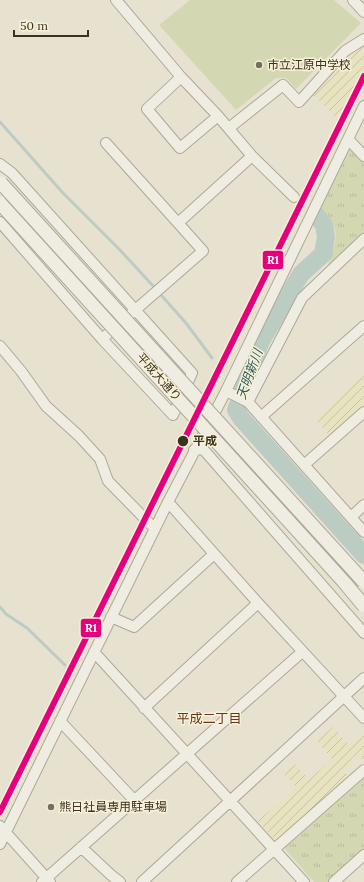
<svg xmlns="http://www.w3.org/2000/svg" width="364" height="882" font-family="Lora,'Noto Sans JP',serif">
<defs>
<pattern id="farmland-furrows" width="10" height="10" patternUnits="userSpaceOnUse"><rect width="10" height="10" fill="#e7e3c1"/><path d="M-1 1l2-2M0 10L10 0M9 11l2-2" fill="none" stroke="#c7c3a5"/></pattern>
<pattern id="park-tufts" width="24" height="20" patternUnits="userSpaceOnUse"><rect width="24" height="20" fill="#d4d8b2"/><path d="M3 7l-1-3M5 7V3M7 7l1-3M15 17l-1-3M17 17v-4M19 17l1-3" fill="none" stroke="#b7ba99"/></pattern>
</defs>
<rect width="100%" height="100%" fill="#e7e2d0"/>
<!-- farmland -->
<path fill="url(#farmland-furrows)" d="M364,38V67L337,118L313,95L315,91L347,53Z
M364,375V412L333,439L315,419Z
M333,727L350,746L364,733V761L357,754L351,759L354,762L344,771L349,777L278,840H275L258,821L296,787L284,774L295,764L309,780L332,759L317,741Z"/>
<!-- park -->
<path fill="url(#park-tufts)" d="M348,147H352L364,160V234L328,265C337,236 342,233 321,208Z
M364,774V849L328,882H314L285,849V845Z"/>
<!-- garden -->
<path fill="#d4d8b2" d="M190,0H334L361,23L296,89L286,78H276L236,110L159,25Z"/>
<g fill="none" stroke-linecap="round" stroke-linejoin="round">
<!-- stream -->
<path stroke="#bbcdc3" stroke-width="3" d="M0,122L63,193L120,250L155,288
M161,295L186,323L212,358
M0,607L6,614L27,628L65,665"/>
<!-- river -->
<path stroke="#bbcdc3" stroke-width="18" d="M316,215L324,225L326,237L323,254L301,274L261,341L236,410L241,418L364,555"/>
<defs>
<path id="minor" d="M116,0L181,77L218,116L252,156L294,197
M353,0L364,12
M181,77L147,109L180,148L218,116
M229,128L283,85L299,102L345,51L364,39
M348,139L364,156
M106,143L178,223
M0,164L12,173L192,373L173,415L102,339L0,222
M102,339L203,251L178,223L252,156
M0,346L21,371L46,406L79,436L100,459L108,481L155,529
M226,391L248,402L364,532
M248,402L302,298L364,239
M261,417L364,326
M194,450L203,449L364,633
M304,465L364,412
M168,502L258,603L364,718
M351,517L364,505
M111,617L134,627L214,554
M94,652L304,882
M144,708L258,603
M60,721L134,800
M0,826L50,882
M0,844L168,502L226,391L364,106
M81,847L111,875L120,882
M42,882L302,652
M142,882L364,678
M237,882L364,770
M334,882L364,855"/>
</defs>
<!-- minor casing -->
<use href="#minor" stroke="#ada798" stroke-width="12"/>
<!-- minor -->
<use href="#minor" stroke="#efece2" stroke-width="10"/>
<defs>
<path id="tertiary-bridge" d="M1,183L364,582
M0,203L344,582L364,606"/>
</defs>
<!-- tertiary-bridge casing -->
<use href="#tertiary-bridge" stroke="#ada798" stroke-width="15" stroke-linecap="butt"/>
<!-- tertiary-bridge -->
<use href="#tertiary-bridge" stroke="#efece2" stroke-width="13"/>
<defs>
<path id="rail-1" d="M0,812L364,76"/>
</defs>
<!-- rail-1 casing -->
<use href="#rail-1" stroke="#f7f1d7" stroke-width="9"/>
<!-- rail-1 -->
<use href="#rail-1" stroke="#e5007d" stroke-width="6"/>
</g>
<!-- markers -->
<g fill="#786e5d" stroke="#f7f1d7" stroke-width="1.5">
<circle cx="259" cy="65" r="4"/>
<circle cx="51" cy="807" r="4"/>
</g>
<circle fill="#3d301f" stroke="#f7f1d7" stroke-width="1.5" cx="183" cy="441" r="6"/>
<g text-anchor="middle" stroke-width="3" stroke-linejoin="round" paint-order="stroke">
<!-- poi labels -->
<g font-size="12" fill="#3d301f" stroke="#f7f1d7" text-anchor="start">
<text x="267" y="69">市立江原中学校</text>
<text x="59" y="811">熊日社員専用駐車場</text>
</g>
<!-- street labels -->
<g font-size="12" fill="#3d301f" stroke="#f7f1d7">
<text transform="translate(159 377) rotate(48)" y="4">平成大通り</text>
</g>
<!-- stop labels -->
<g font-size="12" font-weight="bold" fill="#3d301f" stroke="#f7f1d7" text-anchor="start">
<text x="193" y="445">平成</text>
</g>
<!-- water labels -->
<g font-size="13" font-style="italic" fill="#2e5c5d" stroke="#f7f1d7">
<text transform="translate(249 374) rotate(-70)" y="5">天明新川</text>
</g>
<!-- neighbourhood labels -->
<g font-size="13" fill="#6c341d" stroke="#f7f1d7">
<text x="209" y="723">平成二丁目</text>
</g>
</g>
<g stroke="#f7f1d7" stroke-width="1.5">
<rect x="262" y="250" width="22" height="20" rx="4" fill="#e5007d"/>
<rect x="80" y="618" width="22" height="20" rx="4" fill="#e5007d"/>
</g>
<g font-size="11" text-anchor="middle" font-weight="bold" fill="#fff">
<text x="273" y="264">R1</text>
<text x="91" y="632">R1</text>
</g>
<!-- scale -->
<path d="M14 30v6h74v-6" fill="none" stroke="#3d301f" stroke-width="2"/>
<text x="20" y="30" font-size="12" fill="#3d301f" stroke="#f7f1d7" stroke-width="3" paint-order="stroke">50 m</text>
</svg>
